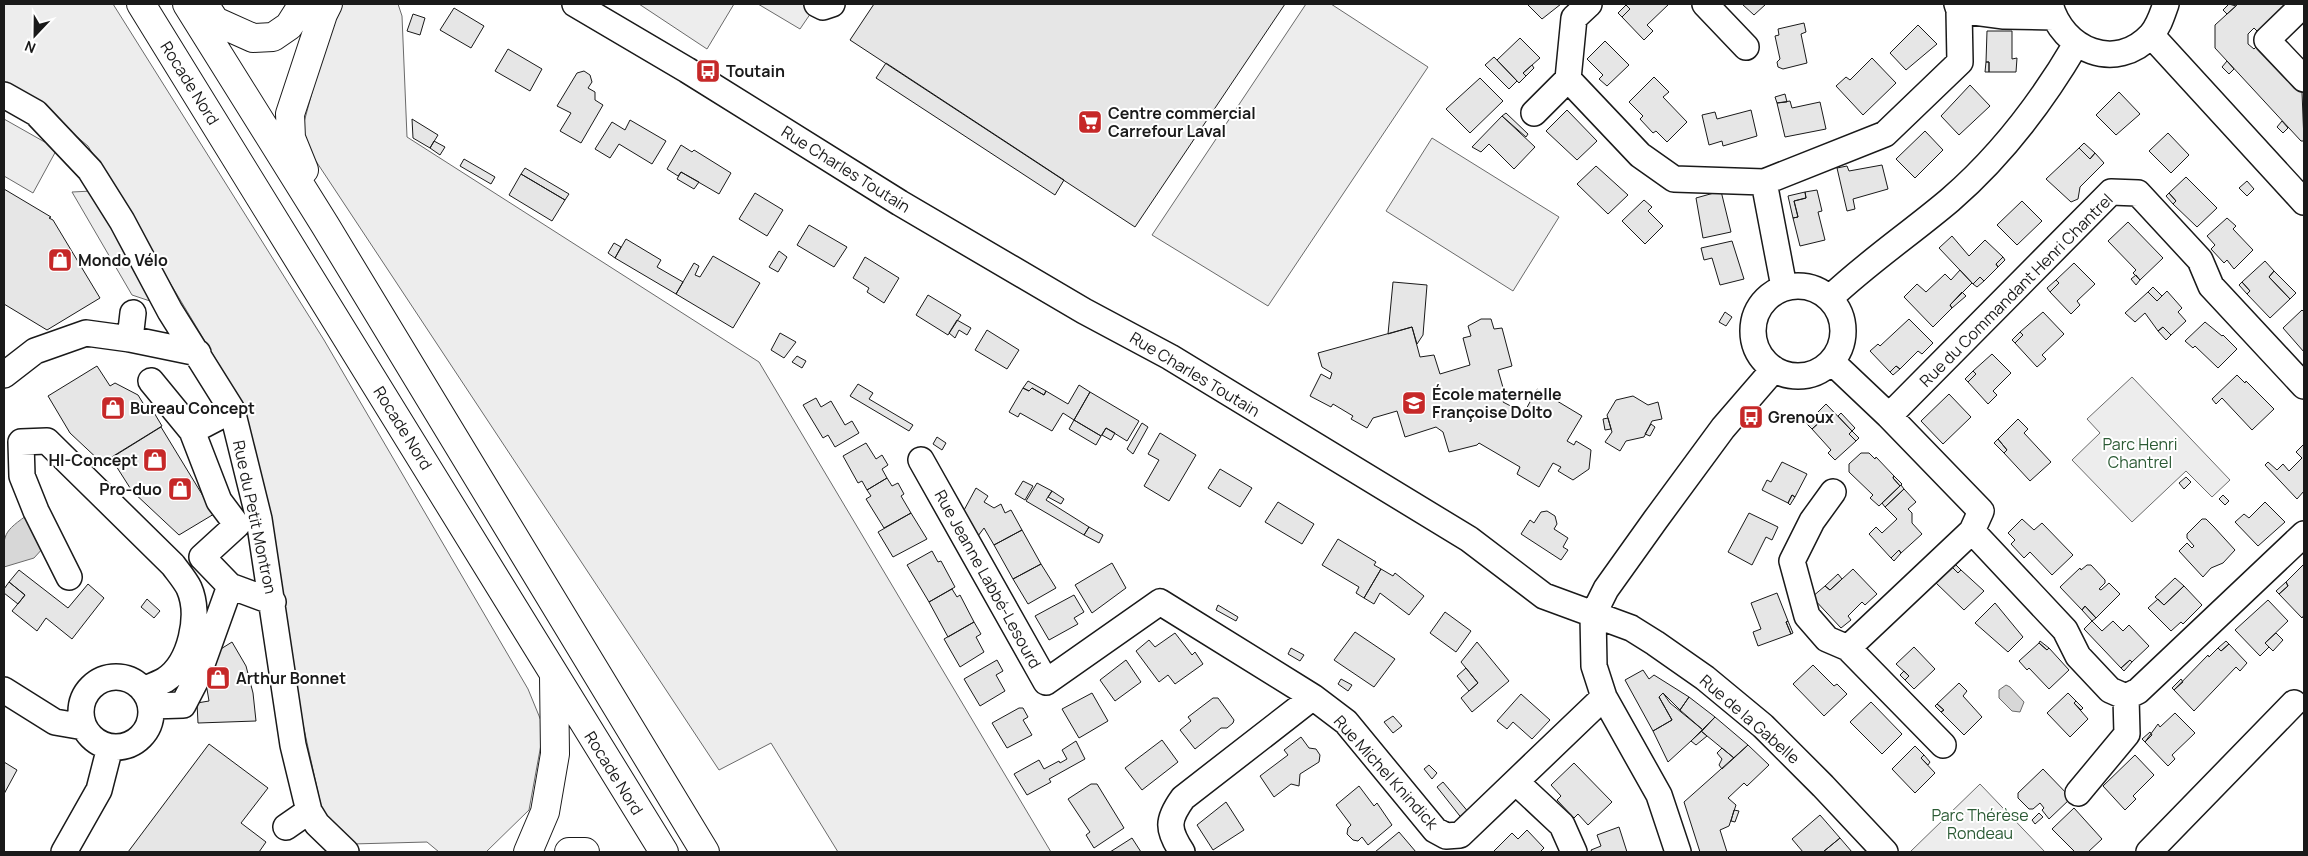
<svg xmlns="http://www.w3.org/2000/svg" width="2308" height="856" font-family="Manrope,sans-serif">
<rect width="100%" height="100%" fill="#fff"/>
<!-- built -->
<path fill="#ededed" stroke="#6a6a6a" d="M4,4H113L324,340L528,689L544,728L529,810L486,852H439L427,842L352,844L323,815L291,670L254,445L230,383L88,146L28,96L4,85Z
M336,4H398L402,16L407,137L759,362L1051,852H838L771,743L719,770L300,137Z
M639,4H734L707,49Z
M758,4H817L800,29Z
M1306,4H1331L1428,67L1268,306L1152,235Z
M4,119L57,149L33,193L4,176Z
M1432,138L1559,217L1513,291L1386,211Z
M92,191L156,303L132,295L72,192Z
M2132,377L2230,480L2212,497L2186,471L2132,522L2072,460L2100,433L2087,419Z
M1980,784L2045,852H1910Z"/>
<!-- water -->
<path fill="#d7d7d7" stroke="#6a6a6a" d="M26,516L44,547L34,558L4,567C4,537 0,534 26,516Z
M2006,685L2010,687L2024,702L2020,712L2012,711L1999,698V690Z"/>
<!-- building -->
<path fill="#e6e6e6" stroke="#1a1a1a" d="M874,4H1285L1135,227L850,40Z
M1527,4H1561L1542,19Z
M1625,4H1669L1647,25L1653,31L1644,40L1622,17L1630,9Z
M1742,4H1766L1754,15Z
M2229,4L2236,6L2227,14L2223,10Z
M2238,4H2286L2265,26L2257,31L2254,28L2248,34V44L2254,49L2256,47L2302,92L2304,141H2301L2215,48V25Z
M1626,5L1630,9L1622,17L1618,13Z
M454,8L484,26L471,48L440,30Z
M413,14L425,18L420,35L407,31Z
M1804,23L1806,32L1801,34L1807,63L1783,69L1778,67L1777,62L1780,59L1775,36L1779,35L1778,29Z
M1918,25L1937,44L1906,70L1890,53Z
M1987,31H2012V59L2017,58L2016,72H1989V62H1986Z
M1520,38L1540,58L1523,73L1526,76L1519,83L1497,60Z
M1605,41L1629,65L1607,86L1599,79L1603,75L1587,59Z
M508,49L542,69L530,91L495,71Z
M1494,57L1517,81L1509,89L1485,65Z
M1872,58L1896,83L1863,115L1836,86L1846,77L1850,80Z
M2227,61L2234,69L2229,74L2222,67Z
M1986,62H1989V72H1985Z
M886,63L1064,180L1055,195L876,78Z
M1532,65L1534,68L1526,76L1523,73Z
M584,71L590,75L592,82L588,88L595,92V100L603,105L581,143L560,131L571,113L557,106L577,73Z
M1654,77L1669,92L1663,97L1687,122L1667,142L1656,131L1653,133L1640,119L1643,116L1629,102Z
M1480,78L1503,101L1470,133L1446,109Z
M1970,85L1990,106L1959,135L1941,116Z
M2119,92L2140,114L2116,135L2096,115Z
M1785,94L1787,102L1777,103L1775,97Z
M1790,101L1792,108L1820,102L1826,129L1785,137L1777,103Z
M1567,110L1597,141L1577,160L1546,131Z
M1751,110L1757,136L1723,146L1722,141L1709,145L1702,115L1715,112L1717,119Z
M1506,113L1528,134L1526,137L1502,116Z
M1502,116L1535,147L1514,169L1489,144L1481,152L1472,147Z
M412,119L438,135L430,148L413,138Z
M630,120L666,141L652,164L619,144L610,158L595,149L612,122L625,130Z
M2282,121L2288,128L2283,133L2277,127Z
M1925,131L1943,150L1915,178L1896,159Z
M2168,133L2189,155L2171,173L2149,151Z
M434,141L445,147L440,155L430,148Z
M2084,143L2095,153L2090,159L2079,148Z
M681,145L692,152L694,150L731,173L719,194L681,172L678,176L667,169Z
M2079,148L2090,159L2095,153L2104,163L2080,187L2078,199L2071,202L2046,179Z
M464,159L495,177L491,184L460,166Z
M1882,165L1888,189L1853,199L1855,209L1847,211L1837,168L1847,166L1849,171Z
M1596,166L1628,195L1608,214L1577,184Z
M525,168L569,194L565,200L521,174Z
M681,172L699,182L694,189L677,179Z
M521,174L565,200L552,221L509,195Z
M2186,177L2217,208L2197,227L2173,204L2176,201L2169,193Z
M2247,181L2254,189L2247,196L2239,188Z
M4,189L51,217L49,218L53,220L100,298L47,330L4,304Z
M1817,190L1822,211L1818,212L1825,240L1800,246L1793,218L1798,217L1794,201L1806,198L1805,192Z
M1721,191L1731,232L1703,238L1696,198Z
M1805,192L1806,198L1794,201L1798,217L1793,218L1788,196Z
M755,193L783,210L767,236L739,219Z
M2169,193L2176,201L2173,204L2166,196Z
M1644,200L1652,207L1648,211L1663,226L1645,244L1622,221Z
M2022,201L2042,221L2017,245L1997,225Z
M2227,218L2236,226L2233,229L2253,250L2234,269L2227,260L2224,263L2211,249L2215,245L2207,236Z
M2128,222L2163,258L2140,280L2133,273L2136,270L2108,241Z
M809,225L847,247L834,267L797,245Z
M1952,236L1969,256L1985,240L2003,257L1996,264L1998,267L1984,281L1980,277L1973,284L1939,248Z
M626,239L661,260L657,267L683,282L676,294L615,258Z
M1732,241L1744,279L1720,285L1712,258L1704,260L1701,248Z
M614,243L621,247L615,258L608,253Z
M779,251L787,257L778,272L769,267Z
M713,256L760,283L733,328L676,294L694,263L699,266L695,275L700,277Z
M865,257L899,278L884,303L867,292L869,288L853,278Z
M2003,257L2005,260L1998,267L1996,264Z
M2265,261L2274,271L2269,277L2290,299L2270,318L2247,294L2250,291L2242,282Z
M2074,263L2095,284L2077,301L2080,305L2071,314L2050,292L2059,283L2056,280Z
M1960,270L1972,283L1950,305L1952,308L1933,327L1904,297L1917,284L1926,292L1945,274L1951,280Z
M2274,271L2296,293L2290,299L2269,277Z
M2136,275L2140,280L2136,285L2131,279Z
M1980,277L1984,281L1977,287L1973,284Z
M2056,280L2059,283L2050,292L2047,288Z
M1393,282L1427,285L1423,335L1417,344L1412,327L1388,334Z
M2242,282L2250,291L2247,294L2239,285Z
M2153,287L2162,296L2157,301L2148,292Z
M2167,291L2182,308L2178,312L2186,321L2171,335L2163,327L2158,331L2145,313L2135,322L2125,313L2148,292L2157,301Z
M1962,292L1966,296L1952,308L1950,305Z
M928,295L961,315L948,335L916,315Z
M2302,310L2304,312V352L2283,328Z
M1725,312L1732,317L1726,326L1719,322Z
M2043,312L2064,334L2042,355L2046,359L2037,367L2015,343L2023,335L2020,332Z
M1481,319H1491L1494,329L1502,328L1512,366L1498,370L1506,398L1503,402L1524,413L1537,389L1582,416L1567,441L1574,445L1576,441L1591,450L1589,469L1573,480L1558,471L1561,467L1553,463L1539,487L1517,474L1520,467L1479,443L1477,445L1449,452L1443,432L1436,427L1405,437L1397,411L1373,418L1367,428L1351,419L1353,416L1333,404L1331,407L1310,396L1321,374L1330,379L1332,373L1322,367L1318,353L1412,327L1420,357L1434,355L1440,374L1470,365L1463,338L1471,336L1468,326Z
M1909,319L1933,343L1922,354L1918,351L1900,369L1896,366L1890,372L1870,351L1878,344L1880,346Z
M957,320L971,328L967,335L959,330L955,338L949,333Z
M2205,322L2222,336L2223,335L2237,349L2218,368L2195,346L2193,348L2185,341Z
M2163,327L2171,335L2166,340L2158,331Z
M987,330L1019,350L1007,369L975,350Z
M2020,332L2023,335L2015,343L2012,340Z
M780,333L796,342L784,358L771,350Z
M1992,354L2011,373L1993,391L1997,395L1988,404L1968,382L1976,374L1973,371Z
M797,356L806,361L802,368L792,362Z
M97,366L110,386L115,383L138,395L146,408L150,406L162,426L102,463L70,433L48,396Z
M1896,366L1900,369L1893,375L1890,372Z
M1973,371L1976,374L1968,382L1965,379Z
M2237,375L2245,383L2246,381L2274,409L2252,430L2222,398L2216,404L2212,399Z
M1028,381L1046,391L1044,395L1032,388L1029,391L1023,388Z
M858,384L873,393L869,399L913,425L909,431L850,396Z
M1079,385L1090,392L1074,420L1063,413L1052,431L1020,413L1018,417L1009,412L1023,388L1029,391L1032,388L1044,395L1046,391L1068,404Z
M1090,392L1139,421L1127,441L1106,428L1101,436L1074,420Z
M1949,394L1971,417L1943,444L1921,421Z
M1633,396L1648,405L1658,402L1662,419L1652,421L1644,437L1626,441L1620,451L1605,442L1612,432L1607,415L1616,400Z
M816,398L821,407L831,401L845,425L852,421L859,433L835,447L828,435L823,438L803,405Z
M1826,404L1852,431L1849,434L1856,441L1835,460L1828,453L1831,450L1812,429L1822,420L1816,414Z
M1841,413L1855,428L1852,431L1838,416Z
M1816,414L1822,420L1812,429L1806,423Z
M1608,418L1611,429L1605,430L1603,419Z
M2018,419L2028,429L2024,433L2051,462L2030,481L2004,453L2007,450L1998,439Z
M1074,420L1101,436L1096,445L1069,429Z
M1142,423L1148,427L1133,454L1127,449Z
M1651,424L1655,427L1650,436L1645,434Z
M161,427L214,514L179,535L132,491L111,458Z
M1106,428L1115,433L1111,440L1102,435Z
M1852,431L1859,438L1856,441L1849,434Z
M1160,433L1196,455L1169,501L1144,486L1159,460L1148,454Z
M937,437L946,443L942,450L933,444Z
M1998,439L2007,450L2004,453L1994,443Z
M866,443L876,459L882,455L888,465L882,469L887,478L867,490L862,481L858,483L843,456Z
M2304,444V491L2297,499L2265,465L2268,462L2277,470L2283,464L2289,471L2302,458L2296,452Z
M1861,453H1869L1875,459L1876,457L1894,476L1893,478L1900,486L1879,506L1870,498L1873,495L1849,472V464Z
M1782,462L1807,474L1795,497L1792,495L1788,503L1762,490L1767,480L1771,482Z
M1220,469L1252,488L1240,507L1208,488Z
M1894,476L1902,484L1900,486L1893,478Z
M2186,477L2191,482L2184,489L2179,483Z
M887,478L892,486L898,483L904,494L901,496L911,513L884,528L866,499L871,496L867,490Z
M1023,481L1033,486L1025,500L1015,494Z
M1037,483L1052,491L1046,500L1089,527L1084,535L1026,501Z
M1901,485L1904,489L1885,507L1882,503Z
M976,488L988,496L984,502L994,508L1001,504L1005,513L1011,510L1022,530L994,545L984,528L978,536L963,512Z
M1904,489L1916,502L1908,509L1912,513V523L1922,534L1901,553L1899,550L1891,558L1869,534L1876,527L1882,533L1897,519L1885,507Z
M1052,491L1064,499L1061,504L1048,497Z
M1792,495L1795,497L1790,505L1788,503Z
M2223,495L2229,501L2225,505L2219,499Z
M1278,502L1314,524L1302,544L1265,522Z
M2265,502L2285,522L2258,546L2235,522L2244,514L2249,518Z
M1547,511L1555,516L1557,524L1554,529L1568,538L1563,547L1568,550L1561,560L1521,534L1530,520L1534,523L1541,512Z
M911,513L927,539L893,557L878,532Z
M1749,513L1778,527L1772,540L1766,537L1752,565L1728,552Z
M2022,519L2034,530L2042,523L2073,555L2052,575L2030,552L2024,558L2011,544L2015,540L2008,533Z
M2202,519H2206L2214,527L2235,550L2223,563L2211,568L2203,577L2179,551L2187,543L2192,548L2194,546L2187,538V534Z
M1089,527L1103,535L1099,543L1084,535Z
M1022,530L1041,564L1013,579L994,545Z
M1338,539L1376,562L1374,565L1381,569L1364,598L1356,593L1359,587L1322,565Z
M1899,550L1901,553L1894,561L1891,558Z
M932,551L938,562L941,561L955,587L929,602L907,565Z
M1112,563L1126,588L1092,613L1075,585Z
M1954,563L1961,570L1958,573L1951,566Z
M1041,564L1056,588L1028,604L1013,579Z
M2304,564V615L2302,618L2279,594L2288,586L2286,582Z
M2087,565H2091L2105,580V583L2099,589L2101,590L2109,583L2120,594L2096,618L2085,606L2082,610L2060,587L2080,568L2081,570Z
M1951,566L1958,573L1961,570L1984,591L1964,610L1935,582Z
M1381,569L1393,576L1395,573L1424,596L1409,615L1380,593L1374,604L1364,598Z
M1853,569L1877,594L1865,605L1862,602L1848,616L1851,620L1841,628L1812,597L1825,586L1830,590Z
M19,570L68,608L88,584L104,598L72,639L46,618L37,631L12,611L25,595L9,582Z
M1838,574L1842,579L1830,590L1825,586Z
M2175,578L2184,586L2164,605L2155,597Z
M9,582L25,595L18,604L4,593V589Z
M2286,582L2288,586L2279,594L2276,591Z
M2184,586L2202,605L2183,624L2181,622L2171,631L2148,608L2158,599L2164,605Z
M952,589L957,597L960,595L974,622L948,637L929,602Z
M1777,593L1788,621L1786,622L1791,634L1758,646L1753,632L1761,629L1751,603Z
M1074,595L1084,612L1074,618L1078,624L1049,640L1035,616Z
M147,599L160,611L154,618L141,607Z
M2268,600L2288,621L2265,643L2269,647L2260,656L2235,630Z
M1995,603L2023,637L2008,652L1975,623Z
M1218,605L1238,617L1236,621L1216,610Z
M2085,606L2096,618L2092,621L2082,610Z
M1445,612L1471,631L1456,652L1430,633Z
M1788,621L1793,633L1791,634L1786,622Z
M2092,621L2102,631L2113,621L2123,631L2129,625L2149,646L2132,662L2130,660L2121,668L2084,629Z
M974,622L981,634L976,637L984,652L960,667L944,639Z
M1355,632L1395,659L1374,687L1334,660Z
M1175,633L1192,655L1195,652L1203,664L1175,684L1168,675L1159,682L1136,651L1149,640L1155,647Z
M2276,633L2283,640L2273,651L2265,643Z
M2040,641L2049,648L2047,650L2039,643Z
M2226,641L2229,644L2221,651L2218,648Z
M232,642L246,666L253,693L256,721L198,723L197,703L209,701L206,683L218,678L212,662L216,652Z
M1477,642L1509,681L1472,712L1461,698L1478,683L1461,662Z
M2039,643L2047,650L2049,648L2069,670L2049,689L2029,668L2027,670L2019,661Z
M2229,644L2247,663L2240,671L2236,667L2194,711L2174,690L2208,655L2209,657L2218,648L2221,651Z
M1914,647L1935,669L1914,689L1905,680L1909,676L1896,664Z
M1291,648L1304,655L1300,661L1288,654Z
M997,660L1003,671L996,675L1005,691L980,706L964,679Z
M1126,660L1141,682L1115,701L1100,680Z
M2130,660L2132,662L2124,671L2121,668Z
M1813,665L1834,686L1837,684L1847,694L1824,716L1793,684Z
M1466,668L1478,683L1469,691L1457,676Z
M1643,670L1649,679L1654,675L1689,697L1680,710L1663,693L1659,697L1672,720L1653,731L1625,680Z
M1904,671L1909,676L1905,680L1900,675Z
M1341,679L1352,685L1348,691L1338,684Z
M2181,679L2183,682L2174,690L2172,688Z
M1959,683L1967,691L1963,696L1982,717L1964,735L1941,712L1944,710L1937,704Z
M1092,693L1108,721L1079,738L1062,709Z
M1663,693L1670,703L1703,730L1668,762L1653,731L1672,720L1659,697Z
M2068,693L2076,701L2074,703L2088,719L2070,737L2047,713Z
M1521,694L1550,720L1532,739L1513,722L1507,729L1497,721Z
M1689,697L1715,717L1703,730L1680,710Z
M1213,698H1218L1234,720L1233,723L1227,728H1221L1195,749L1180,730L1191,721L1188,717Z
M2076,701L2083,708L2081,710L2074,703Z
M1871,702L1902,734L1882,754L1850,722Z
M1937,704L1944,710L1941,712L1935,706Z
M1019,708H1023L1028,717L1023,720L1032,735L1007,748L992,723Z
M2175,713L2195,733L2172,755L2175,759L2168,766L2145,742L2158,724L2160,727Z
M1393,716L1402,726L1393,733L1384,722Z
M1715,717L1748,745L1734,758L1701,731Z
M1701,731L1707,736L1696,745L1691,741Z
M2150,732L2152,735L2145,742L2142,739Z
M1301,737L1309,748L1316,749L1320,755L1319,762L1300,774L1299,786L1291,784L1274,797L1260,776L1288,755L1284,750Z
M1162,740L1178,762L1142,790L1125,768Z
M1076,741L1085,759L1049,779L1051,782L1027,795L1014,774L1039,760L1044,769L1059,761L1060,763L1067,759L1062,750Z
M209,744L268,788L241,823L266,842L259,852H128Z
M1748,745L1769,765L1747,786L1744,783L1728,798L1736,805L1729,826L1720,830L1727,852H1700L1684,802Z
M1915,746L1924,755L1921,758L1935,773L1915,793L1892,769Z
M1722,748L1734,758L1722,769L1719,765L1722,759L1717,753Z
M1924,755L1930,762L1928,765L1921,758Z
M2135,755L2154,775L2133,796L2136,799L2125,810L2103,786Z
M4,762L17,770L4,794Z
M1574,763L1612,802L1588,825L1578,814L1574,818L1557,800L1561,796L1551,785Z
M1429,765L1437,773L1432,779L1424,769Z
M2043,769L2071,798L2049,819L2042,810L2044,808L2040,803L2033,809H2029L2018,798V793Z
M1443,782L1470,814L1463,820L1437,787Z
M1091,784H1097L1124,828L1094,848L1086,835L1090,832L1068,799Z
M1359,786L1374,806L1377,803L1392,825L1368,845L1362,837L1358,841L1353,840L1347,834L1348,828L1351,825L1336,805Z
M1226,802L1244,830L1213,850L1197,825Z
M2074,808L2102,839L2088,852H2075L2052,829Z
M1734,810L1739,811L1735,822L1731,821Z
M2039,813L2043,817L2035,824L2032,820Z
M1820,815L1840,838L1823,852H1803L1792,839Z
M1619,827L1627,852H1592L1591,850L1601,846L1597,835Z
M1527,830L1544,848L1540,852H1493L1512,833L1518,839Z
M1399,832L1416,852H1375Z
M1132,838L1141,852H1110Z
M1840,838L1852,852H1823Z"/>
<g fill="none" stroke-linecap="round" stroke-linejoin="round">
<defs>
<path id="minor" d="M575,4L687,70L900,203L1084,311L1170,357L1469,539L1544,596L1631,628L1655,643L1705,678L1763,726L1823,786L1885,852
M817,4L823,7L832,4
M1589,4L1574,18L1568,79L1640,155L1674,179L1764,182L1885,134L1960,62L1959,10L1957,4
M1705,4L1746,47
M2050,4C2062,50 2116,73 2151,35C2159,26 2162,15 2166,4
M2304,4L2267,40L2304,79
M1959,10L2004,16L2054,17
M2151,35L2304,202
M4,95L36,113L90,170L122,221L170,311L232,410L259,519L293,745L309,811L317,824L346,852
M1534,113L1568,79
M1764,182L1784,287
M1753 331a45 45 0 1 1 90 0a45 45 0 1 1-90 0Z
M1830,298C1868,262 1911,233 1950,200C2002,155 2042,102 2076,44
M130,339L133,313
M1832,362L1889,416L1981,511L1972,531L2065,630L2078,656L2110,690L2126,697
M4,375L35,351L86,333L130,339L198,353
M151,381L192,431L219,501L237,525L202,557L230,586L273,602
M1889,416L2111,192L2138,193L2200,260L2211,286L2304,386
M192,431L232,410
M921,460L1046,682L1160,602L1313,697
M1833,492L1812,521L1792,561L1807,616L1827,639L1848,648L1972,531
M69,577L36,511L22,476L21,442L47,441L173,565C178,572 185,580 189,588C201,615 191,663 165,680C158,684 150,687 143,690
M1848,648L1943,745
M81 712a35 35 0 1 1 70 0a35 35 0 1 1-70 0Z
M4,690L55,722L84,727
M2126,697L2138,691L2304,534
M151,706L183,705L197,678L230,586
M1516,782L1562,825L1574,852
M2078,793L2127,734L2126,697
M286,827L309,811
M64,852L99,790L110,747
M1182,852C1167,829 1167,820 1183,798L1313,697L1346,722L1435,830L1446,836L1460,835L1604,697
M1678,852L1659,795L1604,697L1594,666L1593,615L1606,589L1656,519L1723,428L1774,369
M2149,852L2294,703"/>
<path id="major" d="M141,4L664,852
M187,4L325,225L705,852
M204,4L215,21L253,38L273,37L289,26L303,4
M304,170L291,138L290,114L323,14L328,4
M528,852L545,812L555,754L554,676
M569,852H585"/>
</defs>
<!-- minor casing -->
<use href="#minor" stroke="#1a1a1a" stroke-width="28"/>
<!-- major casing -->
<use href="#major" stroke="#1a1a1a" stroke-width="30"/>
<!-- minor -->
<use href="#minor" stroke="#fff" stroke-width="25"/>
<!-- major -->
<use href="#major" stroke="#fff" stroke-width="28"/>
</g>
<!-- icons -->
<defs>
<symbol id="bus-square" viewBox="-11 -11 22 22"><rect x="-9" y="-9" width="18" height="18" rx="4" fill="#c62828" stroke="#fff"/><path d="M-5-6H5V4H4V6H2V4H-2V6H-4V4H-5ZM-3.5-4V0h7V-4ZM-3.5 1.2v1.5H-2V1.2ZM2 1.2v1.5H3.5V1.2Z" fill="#fff"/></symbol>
<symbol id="supermarket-square" viewBox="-11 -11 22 22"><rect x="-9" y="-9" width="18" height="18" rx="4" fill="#c62828" stroke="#fff"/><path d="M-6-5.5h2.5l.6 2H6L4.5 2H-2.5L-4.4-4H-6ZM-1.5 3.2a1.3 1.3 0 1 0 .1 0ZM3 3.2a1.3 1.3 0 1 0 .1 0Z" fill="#fff"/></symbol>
<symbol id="shop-square" viewBox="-11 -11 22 22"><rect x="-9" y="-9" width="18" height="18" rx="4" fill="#c62828" stroke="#fff"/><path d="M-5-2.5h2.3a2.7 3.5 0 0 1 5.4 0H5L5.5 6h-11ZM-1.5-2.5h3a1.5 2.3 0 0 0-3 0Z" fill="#fff"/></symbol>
<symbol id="school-square" viewBox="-11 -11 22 22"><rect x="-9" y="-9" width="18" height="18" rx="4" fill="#c62828" stroke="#fff"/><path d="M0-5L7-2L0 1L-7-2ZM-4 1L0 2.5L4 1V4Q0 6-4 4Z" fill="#fff"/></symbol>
</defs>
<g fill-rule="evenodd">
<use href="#bus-square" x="694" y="57" width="28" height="28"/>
<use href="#supermarket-square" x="1076" y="108" width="28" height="28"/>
<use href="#shop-square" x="46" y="246" width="28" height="28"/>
<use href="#school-square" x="1400" y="389" width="28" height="28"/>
<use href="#shop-square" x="99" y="394" width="28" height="28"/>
<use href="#bus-square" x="1737" y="403" width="28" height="28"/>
<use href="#shop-square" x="141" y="446" width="28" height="28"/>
<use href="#shop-square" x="166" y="475" width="28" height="28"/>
<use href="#shop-square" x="204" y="664" width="28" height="28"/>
</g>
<g text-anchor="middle" stroke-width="4" stroke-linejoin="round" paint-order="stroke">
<!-- poi labels -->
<g font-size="16" font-weight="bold" fill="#1a1a1a" stroke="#fff" text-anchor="start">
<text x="726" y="77">Toutain</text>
<text x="1108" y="119">Centre commercial<tspan x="1108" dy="18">Carrefour Laval</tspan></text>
<text x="78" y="266">Mondo Vélo</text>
<text x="1432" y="400">École maternelle<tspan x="1432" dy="18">Françoise Dolto</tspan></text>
<text x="130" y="414">Bureau Concept</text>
<text x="1768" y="423">Grenoux</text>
<text x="138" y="466" text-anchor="end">HI-Concept</text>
<text x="162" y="495" text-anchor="end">Pro-duo</text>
<text x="236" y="684">Arthur Bonnet</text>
</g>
<!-- street labels -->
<g font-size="16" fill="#1a1a1a" stroke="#fff">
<text transform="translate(190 83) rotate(58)" y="6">Rocade Nord</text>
<text transform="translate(846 169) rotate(32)" y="6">Rue Charles Toutain</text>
<text transform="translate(2016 290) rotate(-45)" y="6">Rue du Commandant Henri Chantrel</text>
<text transform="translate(1195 374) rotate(31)" y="6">Rue Charles Toutain</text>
<text transform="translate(403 428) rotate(58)" y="6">Rocade Nord</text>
<text transform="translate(255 517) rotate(78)" y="6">Rue du Petit Montron</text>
<text transform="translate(988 579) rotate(61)" y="6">Rue Jeanne Labbé-Lesourd</text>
<text transform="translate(1750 719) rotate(41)" y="6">Rue de la Gabelle</text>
<text transform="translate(1386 772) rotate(48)" y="6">Rue Michel Knindick</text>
<text transform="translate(614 773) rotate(58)" y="6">Rocade Nord</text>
</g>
<!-- park labels -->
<g font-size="16" fill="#2b5a34" stroke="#fff">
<text x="2140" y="450">Parc Henri<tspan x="2140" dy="18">Chantrel</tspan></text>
<text x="1980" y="821">Parc Thérèse<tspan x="1980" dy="18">Rondeau</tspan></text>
</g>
</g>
<!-- border -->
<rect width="2308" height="856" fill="none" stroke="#1a1a1a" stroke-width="10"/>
<!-- north arrow -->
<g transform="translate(35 35) rotate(202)" stroke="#ffffff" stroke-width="4" paint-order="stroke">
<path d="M0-4L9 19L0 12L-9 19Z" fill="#1a1a1a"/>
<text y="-8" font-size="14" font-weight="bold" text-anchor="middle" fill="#1a1a1a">N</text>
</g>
</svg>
